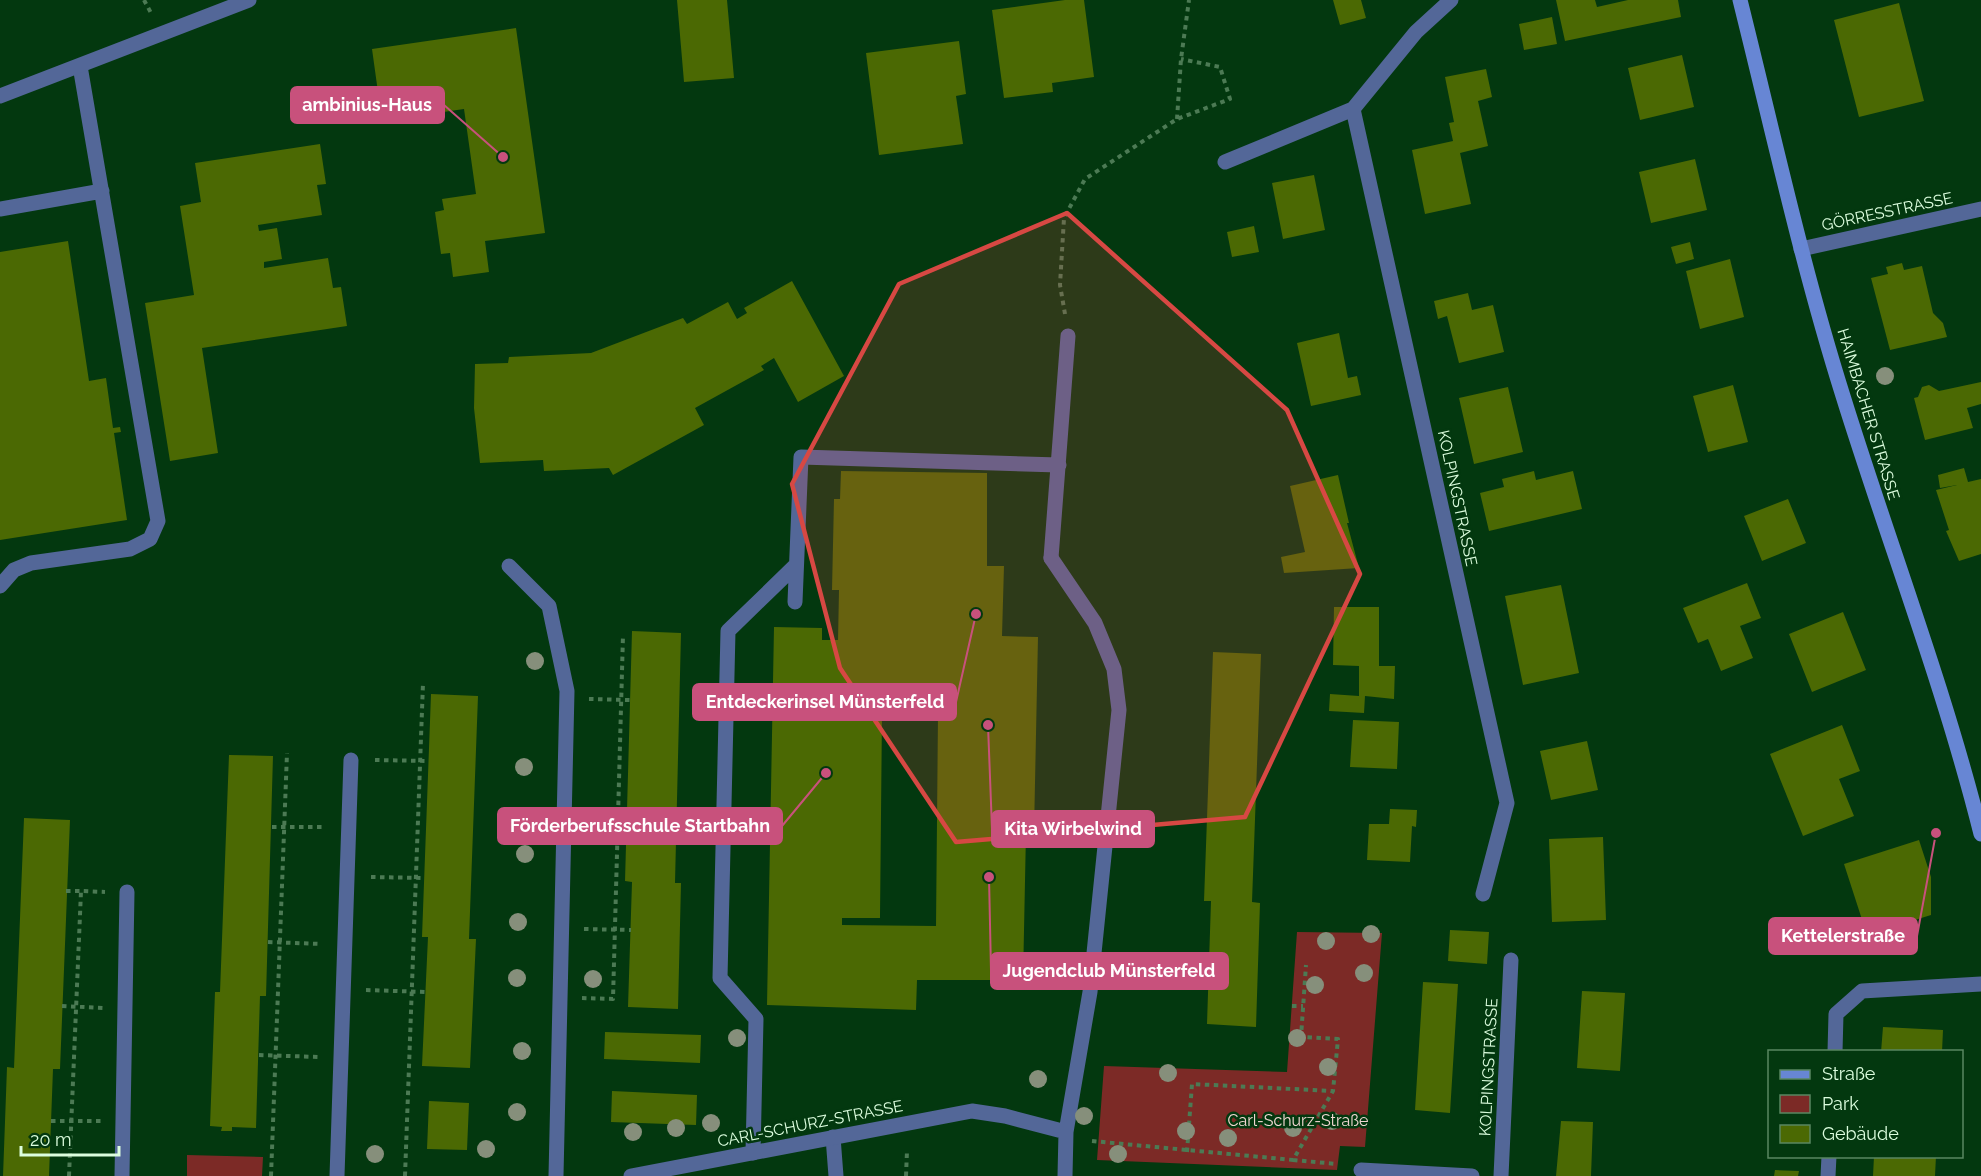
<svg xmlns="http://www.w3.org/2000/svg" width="1981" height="1176" font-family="Raleway,sans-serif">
<rect width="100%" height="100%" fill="#03380f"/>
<!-- green -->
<path fill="#7c2a26" d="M1297,932L1382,933L1365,1147L1340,1146L1337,1170L1097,1160L1104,1066L1287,1072Z
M187,1155L263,1157L262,1176H187Z"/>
<!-- building -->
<path fill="#4b6903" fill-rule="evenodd" d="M677,0H727L734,78L684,82Z
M1065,0H1084L1094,77L1052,83L1053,92L1004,98L992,10Z
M1333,0H1361L1366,18L1340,25Z
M1556,0H1595L1597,7L1628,0H1678L1681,17L1565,41Z
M1899,3L1924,101L1859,117L1834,20Z
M1552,17L1557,44L1524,50L1519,24Z
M516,28L545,233L485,241L489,272L453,277L450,253L441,254L435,212L444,210L442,199L476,194L464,109L382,121L372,49Z
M959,41L966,94L956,96L963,144L879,155L866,53Z
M1682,55L1694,107L1640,120L1628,68Z
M1486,69L1492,97L1478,101L1488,146L1460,153L1471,204L1425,214L1412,150L1453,141L1449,123L1454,122L1445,77Z
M320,144L326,184L317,185L322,215L258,225L259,231L277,228L282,259L264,262V268L328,258L333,288L341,287L347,326L202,348L218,453L170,461L145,303L194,295L180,206L201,202L195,163Z
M1695,159L1707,210L1651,223L1639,172Z
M1314,175L1325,230L1283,239L1272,183Z
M1254,226L1259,252L1232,257L1227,232Z
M68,241L89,381L106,378L113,428L120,427L121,432L114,433L127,520L0,540V252Z
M1690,242L1694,259L1676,264L1671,247Z
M1730,259L1744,317L1700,329L1686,271Z
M1902,263L1904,270L1922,266L1933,313L1943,323L1947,337L1890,350L1871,278L1888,274L1886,267Z
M792,281L844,376L798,402L774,358L761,366L764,370L695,408L704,425L613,475L609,468L544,471L543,460L480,463L474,408L475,364L508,363L509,357L591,353L683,318L687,324L728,302L737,319L747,313L744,308Z
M1468,293L1472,310L1493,305L1504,352L1459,363L1447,316L1438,319L1434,301Z
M1339,333L1348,378L1357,376L1361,395L1311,406L1297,343Z
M1981,382V404L1967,408L1973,428L1925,440L1914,398L1918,397L1922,387L1929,385L1939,391Z
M1733,385L1748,442L1708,452L1693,396Z
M1508,387L1523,452L1474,464L1459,398Z
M1964,468L1968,482L1981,479V554L1959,561L1946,531L1949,530L1936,490L1957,485L1940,488L1938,475Z
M841,471L987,473V566H1004L1002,636L1038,637L1034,832H1026L1023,980H917L916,1010L767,1005L774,627L822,628V640H838L839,590H832L834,499H840ZM882,713L938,714L936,926L842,925V918H880Z
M1534,471L1536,480L1573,471L1582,509L1489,531L1480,493L1504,487L1502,479Z
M1338,475L1349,523H1347L1359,568L1284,573L1281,557L1305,552L1290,486Z
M1788,499L1806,543L1762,561L1744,516Z
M1747,583L1761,618L1740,626L1753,658L1721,671L1708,639L1698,643L1683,608Z
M1561,585L1579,673L1523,685L1505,596Z
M1334,607H1379V666H1395L1394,699L1365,696L1364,713L1329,711L1330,694L1359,696V666L1333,665Z
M1843,612L1866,670L1812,692L1789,634Z
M632,631L681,633L675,883H681L678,1009L628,1007L632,882L625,881Z
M1213,652L1261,654L1252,902L1260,903L1256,1027L1207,1024L1211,901H1204Z
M431,694L478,696L469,939H476L470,1068L422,1066L428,937H422Z
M1353,720L1399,722L1397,769L1350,767Z
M1842,725L1860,771L1839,779L1854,816L1803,836L1770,754Z
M1587,741L1598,790L1551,800L1540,751Z
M229,755L273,756L266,996H260L256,1128L232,1127V1131H221L222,1127L210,1126L215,992H220Z
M1390,809L1417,810L1416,827L1412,826L1410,862L1367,860L1369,824H1389Z
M24,818L70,820L60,1069H53L49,1176H3L7,1067L14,1068Z
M1603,837L1606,920L1552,922L1549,839Z
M1919,840L1931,877V915L1867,935L1844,864Z
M1450,930L1489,932L1487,964L1448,961Z
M1423,982L1458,984L1450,1113L1415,1110Z
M1582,991L1625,993L1620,1071L1577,1068Z
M1883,1027L1943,1030L1942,1052H1881Z
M605,1032L701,1035L700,1063L604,1059Z
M612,1091L697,1095L696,1125L611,1122Z
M429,1101L469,1103L467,1150L427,1149Z
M1561,1121L1593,1122L1591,1176H1556Z
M1874,1156H1936L1935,1176H1873Z
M1775,1170L1799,1171L1798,1176H1774Z"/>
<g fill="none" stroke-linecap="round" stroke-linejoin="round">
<!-- path -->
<path stroke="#4c7a54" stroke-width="4" stroke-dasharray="4.5 4.5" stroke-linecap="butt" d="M144,0L151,13
M1177,119L1181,59L1189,0
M1065,314L1060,285L1064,218L1085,179L1177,119L1230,99L1220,67L1181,59
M589,699L630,700
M375,760L428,761
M589,816H627
M272,827H325
M371,877L424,878
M66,891H81
M584,929L631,930
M268,942L321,944
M366,990L425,992
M582,998L613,999L623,635
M62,1006L103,1008
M1292,1006H1303
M259,1055L318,1057
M51,1121H101
M1092,1141L1293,1160L1333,1091L1338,1039L1301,1037L1306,965
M1187,1152L1192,1084L1333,1091
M1293,1160L1337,1164
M69,1176L81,891L105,892
M271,1176L287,753
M405,1176L423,683
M906,1176L907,1151"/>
<!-- service -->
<path stroke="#536798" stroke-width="15" d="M0,209L102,191
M1051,558L1068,336
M509,566L549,606L567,691L556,1176
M0,586L14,570L31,563L130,549L150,539L158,521L80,66
M795,602L801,457L1059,465
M833,1137L836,1176
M753,1153L756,1019L720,978L728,631L795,566
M1361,1170L1472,1176
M122,1176L127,892
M337,1176L351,760
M1501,1176L1511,960"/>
<!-- minor -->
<path stroke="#536798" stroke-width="15" d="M0,96L249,0
M1353,109L1507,803L1483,894
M1225,162L1353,109L1416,32L1451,0
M1801,249L1981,209
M1051,558L1095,623L1114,669L1119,710L1090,992L1066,1132
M1835,1052L1836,1014L1862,991L1981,984
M631,1176L972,1111L1005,1116L1066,1132L1065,1176
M1828,1176L1829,1156"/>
<!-- secondary -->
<path stroke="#6786d4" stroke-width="15" d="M1740,0C1773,132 1802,266 1843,396C1888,541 1944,686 1981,834"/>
</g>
<!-- trees -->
<g fill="#868f7b">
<circle cx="1885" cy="376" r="9"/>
<circle cx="535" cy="661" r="9"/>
<circle cx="524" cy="767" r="9"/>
<circle cx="525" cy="854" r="9"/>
<circle cx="518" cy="922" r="9"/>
<circle cx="1371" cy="934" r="9"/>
<circle cx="1326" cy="941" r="9"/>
<circle cx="1364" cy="973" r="9"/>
<circle cx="517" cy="978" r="9"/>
<circle cx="593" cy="979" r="9"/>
<circle cx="1315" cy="985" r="9"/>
<circle cx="737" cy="1038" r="9"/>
<circle cx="1297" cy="1038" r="9"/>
<circle cx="522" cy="1051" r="9"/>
<circle cx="1328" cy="1067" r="9"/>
<circle cx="1168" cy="1073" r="9"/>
<circle cx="1038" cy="1079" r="9"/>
<circle cx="517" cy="1112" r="9"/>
<circle cx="1084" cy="1116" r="9"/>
<circle cx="1332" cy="1121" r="9"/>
<circle cx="711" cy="1123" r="9"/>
<circle cx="676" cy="1128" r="9"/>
<circle cx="1293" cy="1128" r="9"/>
<circle cx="1186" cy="1131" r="9"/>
<circle cx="633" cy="1132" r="9"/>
<circle cx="1228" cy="1138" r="9"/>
<circle cx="486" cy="1149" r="9"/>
<circle cx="375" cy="1154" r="9"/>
<circle cx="1118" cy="1154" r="9"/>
</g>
<!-- marked area -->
<path fill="#d74843" fill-opacity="0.2" stroke="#d74843" stroke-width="4.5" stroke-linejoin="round" d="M1067,213L1287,410L1360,574L1245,817L956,842L840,668L792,484L899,284Z"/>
<g text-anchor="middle" stroke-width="5" stroke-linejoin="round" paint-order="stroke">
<!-- street labels -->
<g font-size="16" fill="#dcfdde" stroke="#03380f">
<text transform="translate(1887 211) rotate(-12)" y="6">GÖRRESSTRASSE</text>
<text transform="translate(1869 414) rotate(73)" y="6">HAIMBACHER STRASSE</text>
<text transform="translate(1458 498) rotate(78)" y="6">KOLPINGSTRASSE</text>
<text transform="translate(1488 1067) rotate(-87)" y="6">KOLPINGSTRASSE</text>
<text transform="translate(810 1123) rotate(-11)" y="6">CARL-SCHURZ-STRASSE</text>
</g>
<!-- park labels -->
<g font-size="16" fill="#f2d7d3" stroke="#03380f">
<text x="1298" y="1126">Carl-Schurz-Straße</text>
</g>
</g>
<!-- callouts -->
<path fill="none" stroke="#c8517c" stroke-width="2" d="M503 157L444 105M976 614L956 702M826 773L782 826M988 725L992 829M1936 833L1917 936M989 877L991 971"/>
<g fill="#c8517c" stroke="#03380f" stroke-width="2">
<circle cx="503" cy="157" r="6"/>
<circle cx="976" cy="614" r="6"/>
<circle cx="826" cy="773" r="6"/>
<circle cx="988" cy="725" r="6"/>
<circle cx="1936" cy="833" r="6"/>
<circle cx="989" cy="877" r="6"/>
</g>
<g fill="#c8517c" stroke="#c8517c" stroke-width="2">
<rect x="291" y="87" width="153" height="36" rx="6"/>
<rect x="693" y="684" width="263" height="36" rx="6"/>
<rect x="498" y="808" width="284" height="36" rx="6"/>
<rect x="992" y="811" width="162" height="36" rx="6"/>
<rect x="1769" y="918" width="148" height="36" rx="6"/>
<rect x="991" y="953" width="237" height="36" rx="6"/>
</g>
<g font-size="18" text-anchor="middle" font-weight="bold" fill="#fff">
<text x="367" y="111">ambinius-Haus</text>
<text x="825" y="708">Entdeckerinsel Münsterfeld</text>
<text x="640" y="832">Förderberufsschule Startbahn</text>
<text x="1073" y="835">Kita Wirbelwind</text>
<text x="1843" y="942">Kettelerstraße</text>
<text x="1109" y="977">Jugendclub Münsterfeld</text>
</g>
<!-- legend -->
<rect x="1768" y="1050" width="195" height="108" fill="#03380f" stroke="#5a8762" stroke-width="1.5"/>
<rect x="1780" y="1070" width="30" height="9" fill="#6786d4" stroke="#5a8762" stroke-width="1.5"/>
<text x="1822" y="1080" font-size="18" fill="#dcfdde">Straße</text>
<rect x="1780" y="1095" width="30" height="18" fill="#7c2a26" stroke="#5a8762" stroke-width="1.5"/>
<text x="1822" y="1110" font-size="18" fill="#dcfdde">Park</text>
<rect x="1780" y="1125" width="30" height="18" fill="#4b6903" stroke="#5a8762" stroke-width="1.5"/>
<text x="1822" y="1140" font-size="18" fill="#dcfdde">Gebäude</text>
<!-- scale -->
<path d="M21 1146v9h98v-9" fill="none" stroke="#dcfdde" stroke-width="3"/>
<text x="30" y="1146" font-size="18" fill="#dcfdde" stroke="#03380f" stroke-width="4.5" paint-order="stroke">20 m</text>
</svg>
